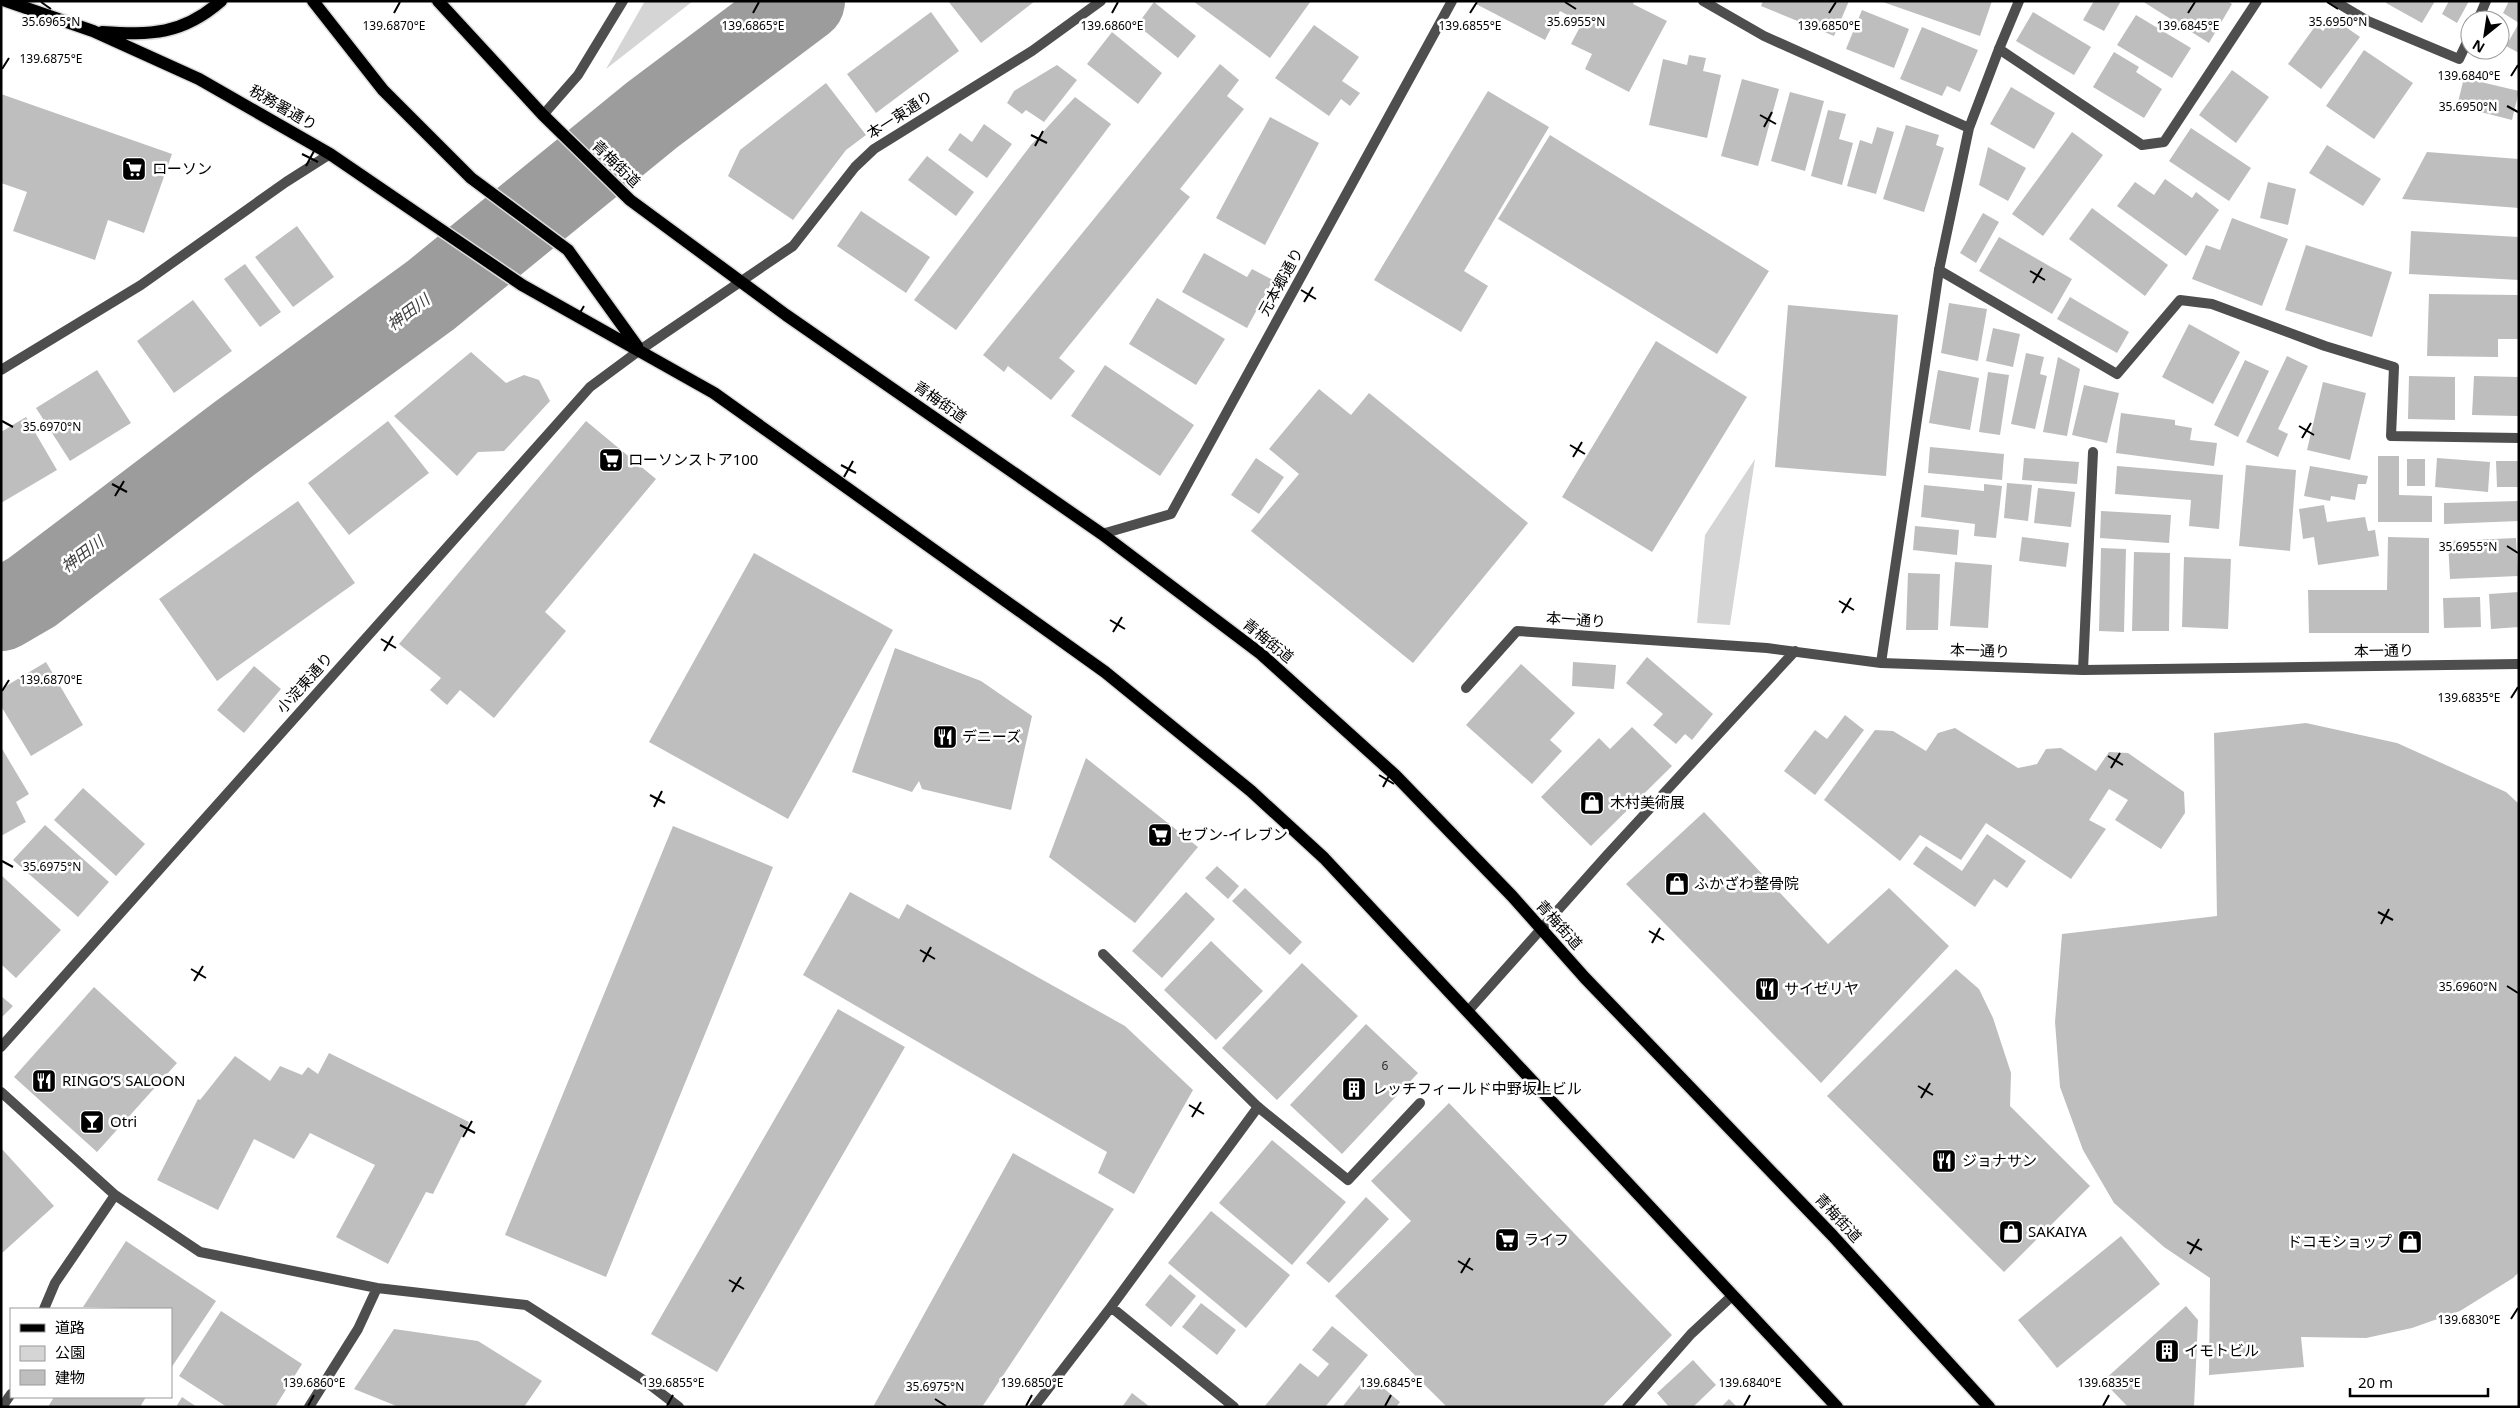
<svg xmlns="http://www.w3.org/2000/svg" width="2520" height="1408" font-family="'Noto Sans','Noto Sans JP',sans-serif">
<rect width="100%" height="100%" fill="#fff"/>
<!-- green -->
<path fill="#d5d5d5" d="M645,1H693L606,69Z
M1755,459L1730,625L1697,623L1705,535Z"/>
<g fill="none" stroke-linecap="round" stroke-linejoin="round">
<!-- river -->
<path stroke="#9c9c9c" stroke-width="82" d="M1,610L32,592L239,435L431,295L652,115L804,1"/>
</g>
<!-- building -->
<path fill="#bebebe" d="M948,1H1035L981,43Z
M1193,1H1311L1270,58Z
M1477,1H1634L1633,4L1667,21L1629,92L1585,69L1592,54L1571,44L1582,23L1560,11L1545,40L1476,4Z
M1763,1H1849L1834,36L1761,6Z
M1880,1H1992L1980,36Z
M2094,1H2121L2104,31L2083,20Z
M2142,1H2228L2232,4L2209,43Z
M2387,1H2435L2422,23L2386,3Z
M2449,1H2469L2457,23L2442,14Z
M2509,1H2519V23L2503,13Z
M1154,2L1196,36L1178,58L1137,25Z
M1862,10L1909,29L1894,68L1846,49Z
M931,12L959,51L876,113L847,74Z
M2033,12L2091,47L2074,75L2016,41Z
M2136,15L2191,48L2172,78L2117,45Z
M2333,18L2360,37L2321,89L2288,64L2316,25L2323,31Z
M2519,23V53L2506,46Z
M1314,25L1359,57L1342,81L1360,93L1350,106L1341,99L1329,116L1275,78Z
M1922,27L1978,50L1960,92L1947,86L1942,96L1900,79Z
M1112,32L1162,73L1138,104L1087,64Z
M2364,50L2413,83L2374,139L2326,106Z
M2114,52L2139,67L2136,72L2162,89L2144,118L2093,87Z
M1689,55L1706,58L1703,71L1721,75L1707,138L1649,125L1663,59L1687,65Z
M1220,64L1239,80L1227,96L1244,109L1180,189L1190,197L1059,358L1075,371L1051,400L1008,366L1004,372L983,355Z
M1057,65L1077,80L1044,122L1026,110L1022,114L1007,103L1014,91Z
M2232,70L2269,97L2236,143L2199,115Z
M2464,78L2519,91L2512,120L2457,106Z
M1742,79L1779,89L1758,166L1721,156Z
M826,83L866,135L846,150L793,220L728,176L740,150Z
M2011,87L2055,113L2034,149L1990,124Z
M1488,91L1549,127L1464,271L1488,286L1461,332L1374,280Z
M1790,92L1824,101L1805,171L1771,161Z
M1,94L172,154L144,233L108,220L95,260L13,231L27,192L1,183Z
M1075,97L1111,124L956,330L914,300L1031,145Z
M1828,110L1846,114L1839,139L1853,143L1842,185L1811,176Z
M1270,117L1319,143L1265,245L1216,218Z
M984,124L1012,144L987,178L948,150L960,133L972,142Z
M1906,125L1939,135L1936,145L1944,148L1924,212L1883,199Z
M1877,127L1894,132L1876,194L1847,186L1860,140L1872,144Z
M2191,128L2251,168L2229,201L2169,161Z
M2072,132L2103,155L2043,236L2012,214Z
M1550,135L1769,271L1717,354L1498,219Z
M2327,145L2381,179L2363,206L2309,173Z
M1988,147L2026,168L2008,201L1979,185Z
M2427,152L2519,159V208L2402,199Z
M927,156L974,192L956,216L908,180Z
M2165,179L2192,198L2196,192L2219,210L2186,256L2117,206L2135,182L2154,195Z
M2268,182L2296,189L2288,225L2260,218Z
M2092,208L2168,265L2145,296L2069,239Z
M861,211L930,257L906,293L837,246Z
M1983,213L1999,222L1976,263L1960,253Z
M2232,218L2288,239L2262,306L2192,279L2206,245L2220,250Z
M297,226L334,277L293,307L255,257Z
M2411,231L2519,237V280L2409,274Z
M1999,237L2072,279L2052,314L1979,271Z
M2306,245L2392,272L2372,337L2285,310Z
M1204,253L1247,277L1252,269L1273,280L1247,328L1182,292Z
M245,264L281,312L260,327L224,279Z
M2429,294L2519,295V339H2498V357L2427,356Z
M2070,297L2129,332L2117,353L2057,319Z
M1157,298L1225,339L1196,385L1129,344Z
M193,300L232,351L174,393L137,341Z
M1949,303L1987,309L1978,361L1941,353Z
M1788,305L1898,315L1886,476L1775,467Z
M2189,324L2240,352L2213,404L2162,377Z
M1993,328L2020,334L2013,367L1986,361Z
M1656,341L1747,397L1652,552L1562,497Z
M471,352L506,383L524,375L539,380L550,401L504,451L478,452L457,476L394,416Z
M2026,353L2044,357L2040,374L2047,376L2035,429L2011,424Z
M2287,356L2308,366L2278,429L2288,434L2278,457L2246,442Z
M2058,357L2080,369L2067,436L2043,432Z
M2245,360L2269,371L2238,437L2214,425Z
M1105,365L1194,425L1160,476L1071,416Z
M97,370L131,423L70,461L36,408Z
M1938,370L1979,378L1970,430L1929,423Z
M1988,372L2009,375L2000,435L1979,432Z
M2409,376L2455,377V420L2408,419Z
M2474,376L2519,377V416L2472,415Z
M2323,382L2366,393L2350,460L2307,450Z
M2084,385L2119,393L2107,443L2072,435Z
M1319,389L1351,415L1369,393L1528,523L1413,663L1251,531L1299,474L1269,449Z
M2121,413L2175,420V425L2192,428L2190,440L2217,443L2214,466L2116,453Z
M26,417L57,470L1,503V432Z
M388,421L429,473L349,535L308,483Z
M586,421L656,479L545,612L566,631L494,718L460,690L447,705L430,690L441,678L399,644Z
M1930,447L2004,454L2002,480L1928,473Z
M2378,456H2399V495L2432,496V522H2378Z
M1256,458L1284,477L1259,514L1231,495Z
M2024,458L2079,462L2077,484L2022,480Z
M2437,458L2490,462L2488,492L2435,487Z
M2407,459H2425V486H2407Z
M2496,461H2519V487H2497Z
M2246,465L2296,470L2290,551L2239,546Z
M2117,466L2223,475L2219,529L2189,526L2191,500L2115,494Z
M2310,466L2368,476L2366,484H2358L2355,500L2331,496L2330,501L2304,496Z
M2007,483L2032,485L2028,521L2004,518Z
M1984,484L2002,486L1996,538L1974,536L1975,524L1921,517L1924,485L1984,491Z
M2038,488L2075,492L2071,527L2034,523Z
M298,501L355,583L217,681L159,599Z
M2519,501V521L2444,524V503Z
M2324,505L2327,522L2365,517L2368,531L2375,530L2379,556L2318,565L2314,537L2303,539L2299,509Z
M2101,511L2171,515L2169,543L2100,538Z
M1915,526L1959,530L1957,555L1913,550Z
M2022,537L2069,543L2066,567L2019,561Z
M2388,537L2429,538V633H2309L2308,590H2387Z
M2516,538L2518,576L2450,579L2448,541Z
M2101,548L2126,549L2124,632L2099,631Z
M2134,552L2170,553L2169,631H2132Z
M754,553L893,630L788,819L649,742Z
M2184,557L2231,559L2228,629L2182,627Z
M1955,562L1992,565L1988,628L1950,626Z
M1908,573L1940,574L1938,630H1906Z
M2519,592V627L2491,629L2489,594Z
M2480,597L2481,627L2444,628L2443,598Z
M895,648L981,681L1032,716L1011,810L922,789L919,781L912,792L852,772Z
M1647,657L1713,714L1692,740L1685,734L1676,744L1653,725L1663,714L1626,683Z
M46,662L83,725L31,756L1,706V689Z
M1573,662L1616,665L1614,689L1572,686Z
M1521,664L1575,713L1550,740L1562,751L1532,784L1466,725Z
M254,666L281,689L244,733L217,710Z
M1845,715L1864,730L1815,795L1784,771L1815,730L1827,739Z
M2306,723L2397,743L2506,792L2519,804V1272L2513,1278L2460,1311L2412,1328L2366,1338L2301,1337L2304,1367L2209,1375L2210,1278L2164,1247L2114,1203L2083,1150L2060,1087L2055,1022L2062,934L2217,916L2214,733Z
M1632,727L1672,766L1591,846L1541,797L1599,738L1610,749Z
M1955,728L2018,768L2037,764L2046,749L2061,748L2096,771L2109,752L2128,753L2184,792L2185,813L2161,849L2115,820L2128,800L2109,789L2089,820L2106,829L2071,879L1986,823L1961,860L1920,835L1900,861L1824,800L1875,730L1893,731L1926,751L1938,733Z
M1,747L29,794L16,802L26,822L1,836Z
M1086,758L1198,847L1135,923L1049,857Z
M83,788L145,844L116,876L54,820Z
M1704,812L1828,944L1889,888L1949,946L1821,1083L1626,884Z
M45,825L109,882L78,917L13,860Z
M673,826L773,867L606,1277L505,1235Z
M1987,834L2026,861L2007,888L1994,879L1975,907L1913,864L1926,846L1962,871Z
M1217,866L1239,886L1228,899L1205,878Z
M1,875L61,930L16,978L1,964Z
M1245,888L1302,942L1290,955L1232,901Z
M850,892L899,919L907,904L1125,1026L1193,1090L1134,1194L1098,1173L1107,1152L803,975Z
M1186,892L1215,919L1162,978L1132,951Z
M1211,941L1263,991L1216,1040L1164,990Z
M1302,963L1358,1016L1277,1100L1222,1048Z
M1956,969L1979,989L1993,1018L2011,1073L2010,1106L2090,1186L2004,1272L1827,1096Z
M94,987L177,1063L97,1152L14,1077Z
M1,996L13,1006L1,1018Z
M838,1009L905,1047L717,1372L651,1334Z
M1366,1024L1418,1073L1342,1154L1290,1105Z
M329,1053L469,1122L433,1194L426,1192L388,1264L336,1237L375,1165L310,1133L294,1159L254,1139L218,1210L157,1180L198,1099L200,1100L235,1056L270,1081L280,1066L302,1075L308,1067L318,1074Z
M1449,1103L1672,1335L1602,1407H1447L1335,1296L1411,1221L1371,1181Z
M1272,1140L1346,1202L1292,1265L1219,1203Z
M1,1148L54,1206L1,1254Z
M1013,1153L1114,1209L982,1407H873Z
M1366,1197L1389,1219L1329,1283L1306,1263Z
M1211,1211L1290,1275L1246,1328L1168,1263Z
M2121,1236L2160,1284L2057,1368L2018,1320Z
M126,1241L216,1301L171,1368V1309L83,1307Z
M1170,1274L1196,1296L1171,1327L1145,1305Z
M1201,1303L1236,1330L1217,1355L1182,1327Z
M2186,1306L2198,1320L2194,1407H2128L2103,1381Z
M221,1311L302,1364L275,1407H227L179,1376Z
M1332,1326L1368,1355L1325,1407H1264L1300,1363L1318,1377L1329,1364L1312,1350Z
M394,1329L478,1341L542,1381L524,1407H399L354,1389Z
M1693,1360L1716,1385L1693,1407H1669L1657,1393Z
M1368,1375L1400,1402L1396,1407H1342Z
M1132,1393L1150,1407H1122Z
M54,1397H146L140,1407H48Z
M182,1397L197,1407H176Z
M1729,1399L1737,1407H1721Z"/>
<g fill="none" stroke-linecap="round" stroke-linejoin="round">
<defs>
<path id="primary" d="M6,1L93,31L199,79L330,154L522,285L714,393L1105,672L1251,791L1324,858L1837,1407
M313,1L383,90L471,178L568,250L637,346
M438,1L543,115L630,200L786,315L1102,534L1261,654L1395,775L1512,896L1585,978L1833,1236L1989,1407
M102,32C151,35 182,35 221,1"/>
</defs>
<!-- primary casing -->
<use href="#primary" stroke="#dbdbdb" stroke-width="15"/>
<!-- service -->
<path stroke="#4e4e4e" stroke-width="10" d="M2019,1L1999,49L2142,145L2164,142L2257,1
M2334,1L2368,21L2459,59L2470,36
M2478,20L2486,1
M543,115L578,75L623,1
M1939,270L2117,374L2180,300L2212,304L2325,346L2394,367L2391,436L2519,438
M2083,670L2093,452
M1103,954L1258,1107
M1627,1407L1691,1334L1733,1295"/>
<!-- minor -->
<path stroke="#4e4e4e" stroke-width="10" d="M1703,1L1764,36L1969,128
M1,370L141,285L286,182L330,154
M1102,534L1171,514L1452,1
M1881,663L1939,270L1969,128L1999,49
M1466,688L1517,631L1767,648L1881,663L2083,670L2519,664
M1468,1011L1607,855L1795,651
M1,1047L590,387L640,350L793,246L855,167L874,149L1032,51L1101,1
M1,1092L115,1195L200,1252L377,1288L526,1305L645,1381L679,1407
M1111,1307L1234,1407
M44,1309L55,1283L115,1195
M2,1407L11,1394
M309,1407L358,1329L377,1288
M1034,1407L1111,1307L1258,1107L1348,1180L1420,1103"/>
<!-- primary -->
<use href="#primary" stroke="#000" stroke-width="12"/>
</g>
<!-- ticks -->
<path fill="none" stroke="#000" stroke-width="2" d="M41,2L51,9M1565,2L1576,9M2327,2L2338,9M394,13L400,2M753,13L759,2M1112,13L1118,2M1470,13L1477,2M1829,13L1836,2M2188,13L2195,2M2,69L9,58M2511,76L2518,65M2507,106L2518,112M1760,115L1776,124M1764,127L1772,112M1031,135L1047,143M1035,146L1043,131M302,154L318,162M306,166L314,151M2030,271L2045,280M2033,283L2042,268M1301,290L1316,299M1304,302L1313,287M572,309L587,318M575,321L584,306M2,421L13,427M2299,426L2314,435M2302,438L2311,423M1570,445L1585,454M1573,457L1582,442M841,465L856,473M844,477L853,461M112,484L127,492M115,496L124,481M2507,546L2518,553M1839,601L1854,610M1842,613L1851,598M1110,620L1125,629M1113,632L1122,617M381,639L396,648M384,651L393,636M2,691L9,680M2511,698L2518,687M2108,756L2123,765M2111,768L2120,753M1379,775L1394,784M1383,787L1391,772M650,795L665,803M654,807L662,791M2,861L13,867M2378,912L2393,920M2381,924L2389,909M1649,931L1664,940M1652,943L1660,928M920,950L935,959M923,962L931,947M191,969L206,978M194,981L203,966M2507,986L2518,993M1918,1086L1933,1095M1921,1098L1930,1083M1189,1105L1204,1114M1192,1117L1201,1102M460,1125L475,1133M463,1137L472,1121M2187,1242L2202,1250M2190,1254L2199,1239M1458,1261L1473,1270M1461,1273L1470,1258M729,1280L744,1289M732,1292L741,1277M2511,1319L2518,1308M935,1399L946,1406M308,1406L314,1395M667,1406L673,1395M1026,1406L1032,1395M1385,1406L1391,1395M1744,1406L1750,1395M2103,1406L2109,1395"/>
<!-- icons -->
<defs>
<symbol id="supermarket-square" viewBox="-11 -11 22 22"><rect x="-9" y="-9" width="18" height="18" rx="4" fill="#000" stroke="#fff"/><path d="M-6-5.5h2.5l.6 2H6L4.5 2H-2.5L-4.4-4H-6ZM-1.5 3.2a1.3 1.3 0 1 0 .1 0ZM3 3.2a1.3 1.3 0 1 0 .1 0Z" fill="#fff"/></symbol>
<symbol id="restaurant-square" viewBox="-11 -11 22 22"><rect x="-9" y="-9" width="18" height="18" rx="4" fill="#000" stroke="#fff"/><path d="M-5-6h1v4h1v-4h1v4h1v-4h1v5L-1.5 .5V6h-2V.5L-5-1ZM5-6V6H3V1.5H1.5Q1.5-4 5-6Z" fill="#fff"/></symbol>
<symbol id="shop-square" viewBox="-11 -11 22 22"><rect x="-9" y="-9" width="18" height="18" rx="4" fill="#000" stroke="#fff"/><path d="M-5-2.5h2.3a2.7 3.5 0 0 1 5.4 0H5L5.5 6h-11ZM-1.5-2.5h3a1.5 2.3 0 0 0-3 0Z" fill="#fff"/></symbol>
<symbol id="building-square" viewBox="-11 -11 22 22"><rect x="-9" y="-9" width="18" height="18" rx="4" fill="#000" stroke="#fff"/><path d="M-4-6H4V6H1V3H-1V6H-4ZM-2.5-4.3h1.7v1.8h-1.7ZM.8-4.3h1.7v1.8H.8ZM-2.5-1h1.7V.8h-1.7ZM.8-1h1.7V.8H.8Z" fill="#fff"/></symbol>
<symbol id="bar-square" viewBox="-11 -11 22 22"><rect x="-9" y="-9" width="18" height="18" rx="4" fill="#000" stroke="#fff"/><path d="M-6-5H6L.8 .8V4.5H3.5V6h-7V4.5H-.8V.8Z" fill="#fff"/></symbol>
</defs>
<g fill-rule="evenodd">
<use href="#supermarket-square" x="120" y="155" width="28" height="28"/>
<use href="#supermarket-square" x="597" y="446" width="28" height="28"/>
<use href="#restaurant-square" x="931" y="723" width="28" height="28"/>
<use href="#shop-square" x="1578" y="789" width="28" height="28"/>
<use href="#supermarket-square" x="1146" y="821" width="28" height="28"/>
<use href="#shop-square" x="1663" y="870" width="28" height="28"/>
<use href="#restaurant-square" x="1753" y="975" width="28" height="28"/>
<use href="#restaurant-square" x="30" y="1067" width="28" height="28"/>
<use href="#building-square" x="1340" y="1075" width="28" height="28"/>
<use href="#bar-square" x="78" y="1108" width="28" height="28"/>
<use href="#restaurant-square" x="1930" y="1147" width="28" height="28"/>
<use href="#shop-square" x="1997" y="1218" width="28" height="28"/>
<use href="#supermarket-square" x="1493" y="1226" width="28" height="28"/>
<use href="#shop-square" x="2396" y="1228" width="28" height="28"/>
<use href="#building-square" x="2153" y="1337" width="28" height="28"/>
</g>
<g text-anchor="middle" stroke-width="5" stroke-linejoin="round" paint-order="stroke">
<!-- number labels -->
<g font-size="12" fill="#303030">
<text x="1385" y="1070">6</text>
</g>
<!-- street labels -->
<g font-size="15" fill="#000" stroke="#fff">
<text transform="translate(283 108) rotate(30)" y="5">税務署通り</text>
<text transform="translate(900 115) rotate(-33)" y="5">本一東通り</text>
<text transform="translate(616 164) rotate(44)" y="5">青梅街道</text>
<text transform="translate(1281 282) rotate(-61)" y="5">元本郷通り</text>
<text transform="translate(940 402) rotate(35)" y="5">青梅街道</text>
<text transform="translate(1576 620) rotate(4)" y="5">本一通り</text>
<text transform="translate(1268 641) rotate(39)" y="5">青梅街道</text>
<text transform="translate(1980 651) rotate(2)" y="5">本一通り</text>
<text transform="translate(2384 651) rotate(-1)" y="5">本一通り</text>
<text transform="translate(305 683) rotate(-48)" y="5">小淀東通り</text>
<text transform="translate(1559 925) rotate(48)" y="5">青梅街道</text>
<text transform="translate(1838 1218) rotate(47)" y="5">青梅街道</text>
</g>
<!-- poi labels -->
<g font-size="15" fill="#000" stroke="#fff" text-anchor="start">
<text x="152" y="174">ローソン</text>
<text x="628" y="465">ローソンストア100</text>
<text x="962" y="742">デニーズ</text>
<text x="1610" y="808">木村美術展</text>
<text x="1178" y="840">セブン-イレブン</text>
<text x="1694" y="889">ふかざわ整骨院</text>
<text x="1784" y="994">サイゼリヤ</text>
<text x="62" y="1086">RINGO’S SALOON</text>
<text x="1372" y="1094">レッチフィールド中野坂上ビル</text>
<text x="110" y="1127">Otri</text>
<text x="1962" y="1166">ジョナサン</text>
<text x="2028" y="1237">SAKAIYA</text>
<text x="1524" y="1245">ライフ</text>
<text x="2392" y="1247" text-anchor="end">ドコモショップ</text>
<text x="2184" y="1356">イモトビル</text>
</g>
<!-- water labels -->
<g font-size="16" font-style="italic" fill="#3d3d3d" stroke="#fff">
<text transform="translate(408 312) rotate(-37)" y="6">神田川</text>
<text transform="translate(82 554) rotate(-37)" y="6">神田川</text>
</g>
</g>
<g font-size="12" text-anchor="middle" fill="#000" stroke="#fff" stroke-width="5" stroke-linejoin="round" paint-order="stroke">
<text x="51" y="26">35.6965°N</text>
<text x="1576" y="26">35.6955°N</text>
<text x="2338" y="26">35.6950°N</text>
<text x="394" y="30">139.6870°E</text>
<text x="1112" y="30">139.6860°E</text>
<text x="1470" y="30">139.6855°E</text>
<text x="1829" y="30">139.6850°E</text>
<text x="2188" y="30">139.6845°E</text>
<text x="753" y="30">139.6865°E</text>
<text x="51" y="63">139.6875°E</text>
<text x="2469" y="80">139.6840°E</text>
<text x="2468" y="111">35.6950°N</text>
<text x="52" y="431">35.6970°N</text>
<text x="2468" y="551">35.6955°N</text>
<text x="51" y="684">139.6870°E</text>
<text x="2469" y="702">139.6835°E</text>
<text x="52" y="871">35.6975°N</text>
<text x="2468" y="991">35.6960°N</text>
<text x="2469" y="1324">139.6830°E</text>
<text x="314" y="1387">139.6860°E</text>
<text x="673" y="1387">139.6855°E</text>
<text x="1032" y="1387">139.6850°E</text>
<text x="1391" y="1387">139.6845°E</text>
<text x="1750" y="1387">139.6840°E</text>
<text x="2109" y="1387">139.6835°E</text>
<text x="935" y="1391">35.6975°N</text>
</g>
<!-- border -->
<rect width="2520" height="1408" fill="none" stroke="#000000" stroke-width="5"/>
<!-- legend -->
<rect x="10" y="1308" width="162" height="90" fill="#ffffff" stroke="#999999"/>
<rect x="20" y="1324" width="25" height="8" fill="#000000" stroke="#999999"/>
<text x="55" y="1333" font-size="15" fill="#000000">道路</text>
<rect x="20" y="1346" width="25" height="15" fill="#d5d5d5" stroke="#999999"/>
<text x="55" y="1358" font-size="15" fill="#000000">公園</text>
<rect x="20" y="1370" width="25" height="15" fill="#bebebe" stroke="#999999"/>
<text x="55" y="1383" font-size="15" fill="#000000">建物</text>
<!-- north arrow -->
<g transform="translate(2485 35) rotate(210)"><circle r="24" fill="#ffffff" stroke="#999999"/>
<path d="M0-4L9 19L0 12L-9 19Z" fill="#000000"/>
<text y="-8" font-size="14" font-weight="bold" text-anchor="middle" fill="#000000">N</text>
</g>
<!-- scale -->
<path d="M2350 1388v8h138v-8" fill="none" stroke="#000000" stroke-width="2.5"/>
<text x="2358" y="1388" font-size="15" fill="#000000" stroke="#ffffff" stroke-width="4" paint-order="stroke">20 m</text>
</svg>
